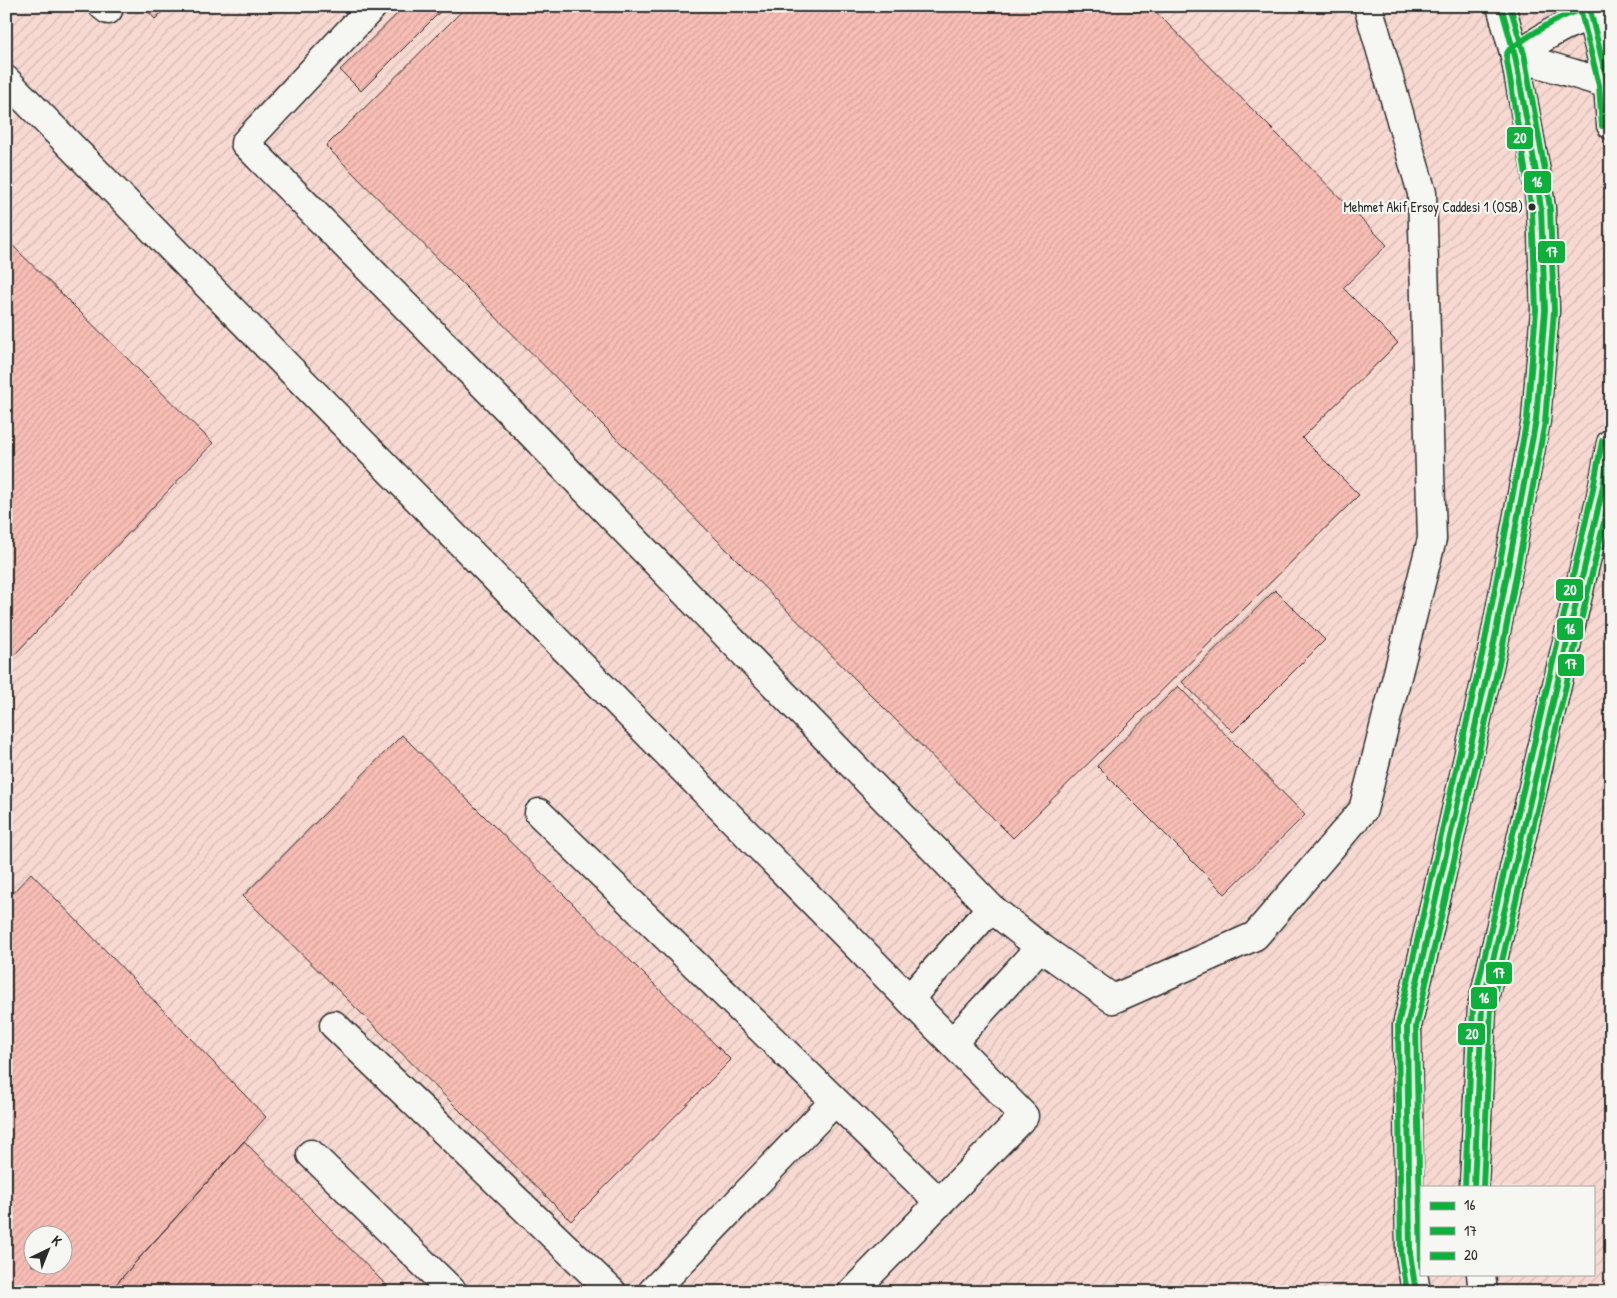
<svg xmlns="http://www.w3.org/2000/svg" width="1617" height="1298" font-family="'Patrick Hand',sans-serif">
<defs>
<pattern id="industrial-furrows" width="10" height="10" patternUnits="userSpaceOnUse" patternTransform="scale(1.25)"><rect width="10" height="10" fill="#f7d9d2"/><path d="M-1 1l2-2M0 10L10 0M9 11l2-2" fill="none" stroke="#d4bab4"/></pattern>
<pattern id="building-hatch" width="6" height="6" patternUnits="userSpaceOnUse" patternTransform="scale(1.25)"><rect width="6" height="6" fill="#f8bdb4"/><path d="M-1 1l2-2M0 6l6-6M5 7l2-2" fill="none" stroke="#d5a39b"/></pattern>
</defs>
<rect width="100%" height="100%" fill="#f7e5df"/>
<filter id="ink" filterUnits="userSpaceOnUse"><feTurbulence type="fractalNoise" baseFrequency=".02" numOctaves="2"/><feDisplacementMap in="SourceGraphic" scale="10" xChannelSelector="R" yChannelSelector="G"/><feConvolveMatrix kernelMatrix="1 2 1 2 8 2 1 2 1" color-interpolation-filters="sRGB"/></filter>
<g filter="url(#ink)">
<!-- industrial -->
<path fill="url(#industrial-furrows)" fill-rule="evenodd" d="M6,6H1611V1292H6ZM1421,1187H1593V1274H1421ZM32,1236H62V1266H32Z"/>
<!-- building -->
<path fill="url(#building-hatch)" stroke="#2b2b2b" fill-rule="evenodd" d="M143,6H168L155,19Z
M405,6H446L361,91L340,70Z
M467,6H1150L1387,245L1343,288L1398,343L1302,438L1359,495L1013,838L326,146Z
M6,239L213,443L6,664Z
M1275,590L1325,640L1233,732L1182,682Z
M1178,686L1305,815L1225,894L1097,766Z
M402,735L731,1060L571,1221L243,896Z
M31,873L266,1117L109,1292H6V900ZM32,1236H62V1266H32Z
M244,1141L393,1292H109Z"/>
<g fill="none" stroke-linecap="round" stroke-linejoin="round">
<defs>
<path id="street" d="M103,6L108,10
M373,6L245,143L528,430L991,908L909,999
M6,80L1024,1116L852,1292
M539,813L940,1203
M991,908L1040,947
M334,1025L612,1292
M952,1043L1040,947L1113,999L1255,936L1363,810L1432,539L1422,193L1368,6
M311,1154L453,1292
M652,1292L835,1101"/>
<path id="secondary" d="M1589,6L1608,84L1611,125
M1515,56C1544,38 1573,15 1608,15
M1515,56L1611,85
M1474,1187L1482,1007L1601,496L1611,443
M1481,1274L1483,1292
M1416,1292L1410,1254L1407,1026L1493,648L1536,420L1545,310L1541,209L1536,172L1515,56L1501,6"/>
</defs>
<!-- street casing -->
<use href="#street" stroke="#2b2b2b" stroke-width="31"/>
<!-- secondary casing -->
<use href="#secondary" stroke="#2b2b2b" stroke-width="31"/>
<!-- street -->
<use href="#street" stroke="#f6f6f2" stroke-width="28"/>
<!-- secondary -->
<use href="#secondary" stroke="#f6f6f2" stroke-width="28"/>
<defs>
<path id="bus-1" d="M1589,6L1608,84L1611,122
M1474,1187L1482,1007L1601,496L1611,444
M1416,1292L1410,1254L1407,1026L1493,648L1536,420L1545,310L1541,209L1536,172L1515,56L1501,6"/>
<path id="bus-2" d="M1580,8L1599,85L1602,126
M1483,1187L1491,1008L1611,492
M1421,1266L1416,1027L1502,650L1545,422L1554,311L1550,209L1545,171L1524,54L1510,6"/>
<path id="bus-3" d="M1465,1187L1473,1006L1592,494L1602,441
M1407,1292L1401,1254L1398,1025L1484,646L1527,419L1536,310L1532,210L1506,55L1510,49C1537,31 1564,11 1597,6"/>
</defs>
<!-- bus-1 casing -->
<use href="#bus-1" stroke="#f6f6f2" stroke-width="10"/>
<!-- bus-2 casing -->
<use href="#bus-2" stroke="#f6f6f2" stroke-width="10"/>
<!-- bus-3 casing -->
<use href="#bus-3" stroke="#f6f6f2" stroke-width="10"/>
<!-- bus-1 -->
<use href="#bus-1" stroke="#0cb03a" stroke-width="6"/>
<!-- bus-2 -->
<use href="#bus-2" stroke="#0cb03a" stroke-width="6"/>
<!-- bus-3 -->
<use href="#bus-3" stroke="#0cb03a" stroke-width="6"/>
</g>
</g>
<!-- markers -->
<circle fill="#2b2b2b" stroke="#f6f6f2" stroke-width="2" cx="1532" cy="207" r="4.5"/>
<g text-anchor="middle" stroke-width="4.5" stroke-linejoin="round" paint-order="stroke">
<!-- bus labels -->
<g font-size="14" fill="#2b2b2b" stroke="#f6f6f2" text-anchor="end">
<text x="1523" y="212">Mehmet Akif Ersoy Caddesi 1 (OSB)</text>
</g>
</g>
<g stroke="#f6f6f2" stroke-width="2">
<rect x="1506" y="126" width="28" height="24" rx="5" fill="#0cb03a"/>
<rect x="1523" y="170" width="29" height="24" rx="5" fill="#0cb03a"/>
<rect x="1537" y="240" width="29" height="24" rx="5" fill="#0cb03a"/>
<rect x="1555" y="578" width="29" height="24" rx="5" fill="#0cb03a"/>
<rect x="1556" y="617" width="28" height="24" rx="5" fill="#0cb03a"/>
<rect x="1557" y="653" width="28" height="24" rx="5" fill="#0cb03a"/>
<rect x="1485" y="961" width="28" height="24" rx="5" fill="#0cb03a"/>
<rect x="1470" y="986" width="28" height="24" rx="5" fill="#0cb03a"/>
<rect x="1457" y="1022" width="29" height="24" rx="5" fill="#0cb03a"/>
</g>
<g font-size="14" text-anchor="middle" font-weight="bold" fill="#fff">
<text x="1520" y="143">20</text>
<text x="1537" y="187">16</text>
<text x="1552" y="257">17</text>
<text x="1570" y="595">20</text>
<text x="1570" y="634">16</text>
<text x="1571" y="669">17</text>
<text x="1499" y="978">17</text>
<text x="1484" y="1003">16</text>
<text x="1472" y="1039">20</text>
</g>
<!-- margin -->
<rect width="1617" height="1298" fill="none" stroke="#f6f6f2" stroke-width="25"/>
<rect x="12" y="12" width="1592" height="1273" fill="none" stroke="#2b2b2b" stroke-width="2" filter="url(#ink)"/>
<!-- legend -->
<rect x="1420" y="1186" width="175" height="90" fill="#f6f6f2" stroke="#a5a5a2"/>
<rect x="1430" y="1202" width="25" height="8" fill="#0cb03a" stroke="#a5a5a2"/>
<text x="1464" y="1210" font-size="15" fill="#2b2b2b">16</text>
<rect x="1430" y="1227" width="25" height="8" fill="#0cb03a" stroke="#a5a5a2"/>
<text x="1464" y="1236" font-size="15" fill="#2b2b2b">17</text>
<rect x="1430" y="1252" width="25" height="8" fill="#0cb03a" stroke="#a5a5a2"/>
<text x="1464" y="1260" font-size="15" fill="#2b2b2b">20</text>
<!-- north arrow -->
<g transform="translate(48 1250) rotate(43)"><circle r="24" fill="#f6f6f2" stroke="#a5a5a2"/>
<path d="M0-4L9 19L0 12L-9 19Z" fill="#2b2b2b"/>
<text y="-8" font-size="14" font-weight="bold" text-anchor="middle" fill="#2b2b2b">K</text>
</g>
</svg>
